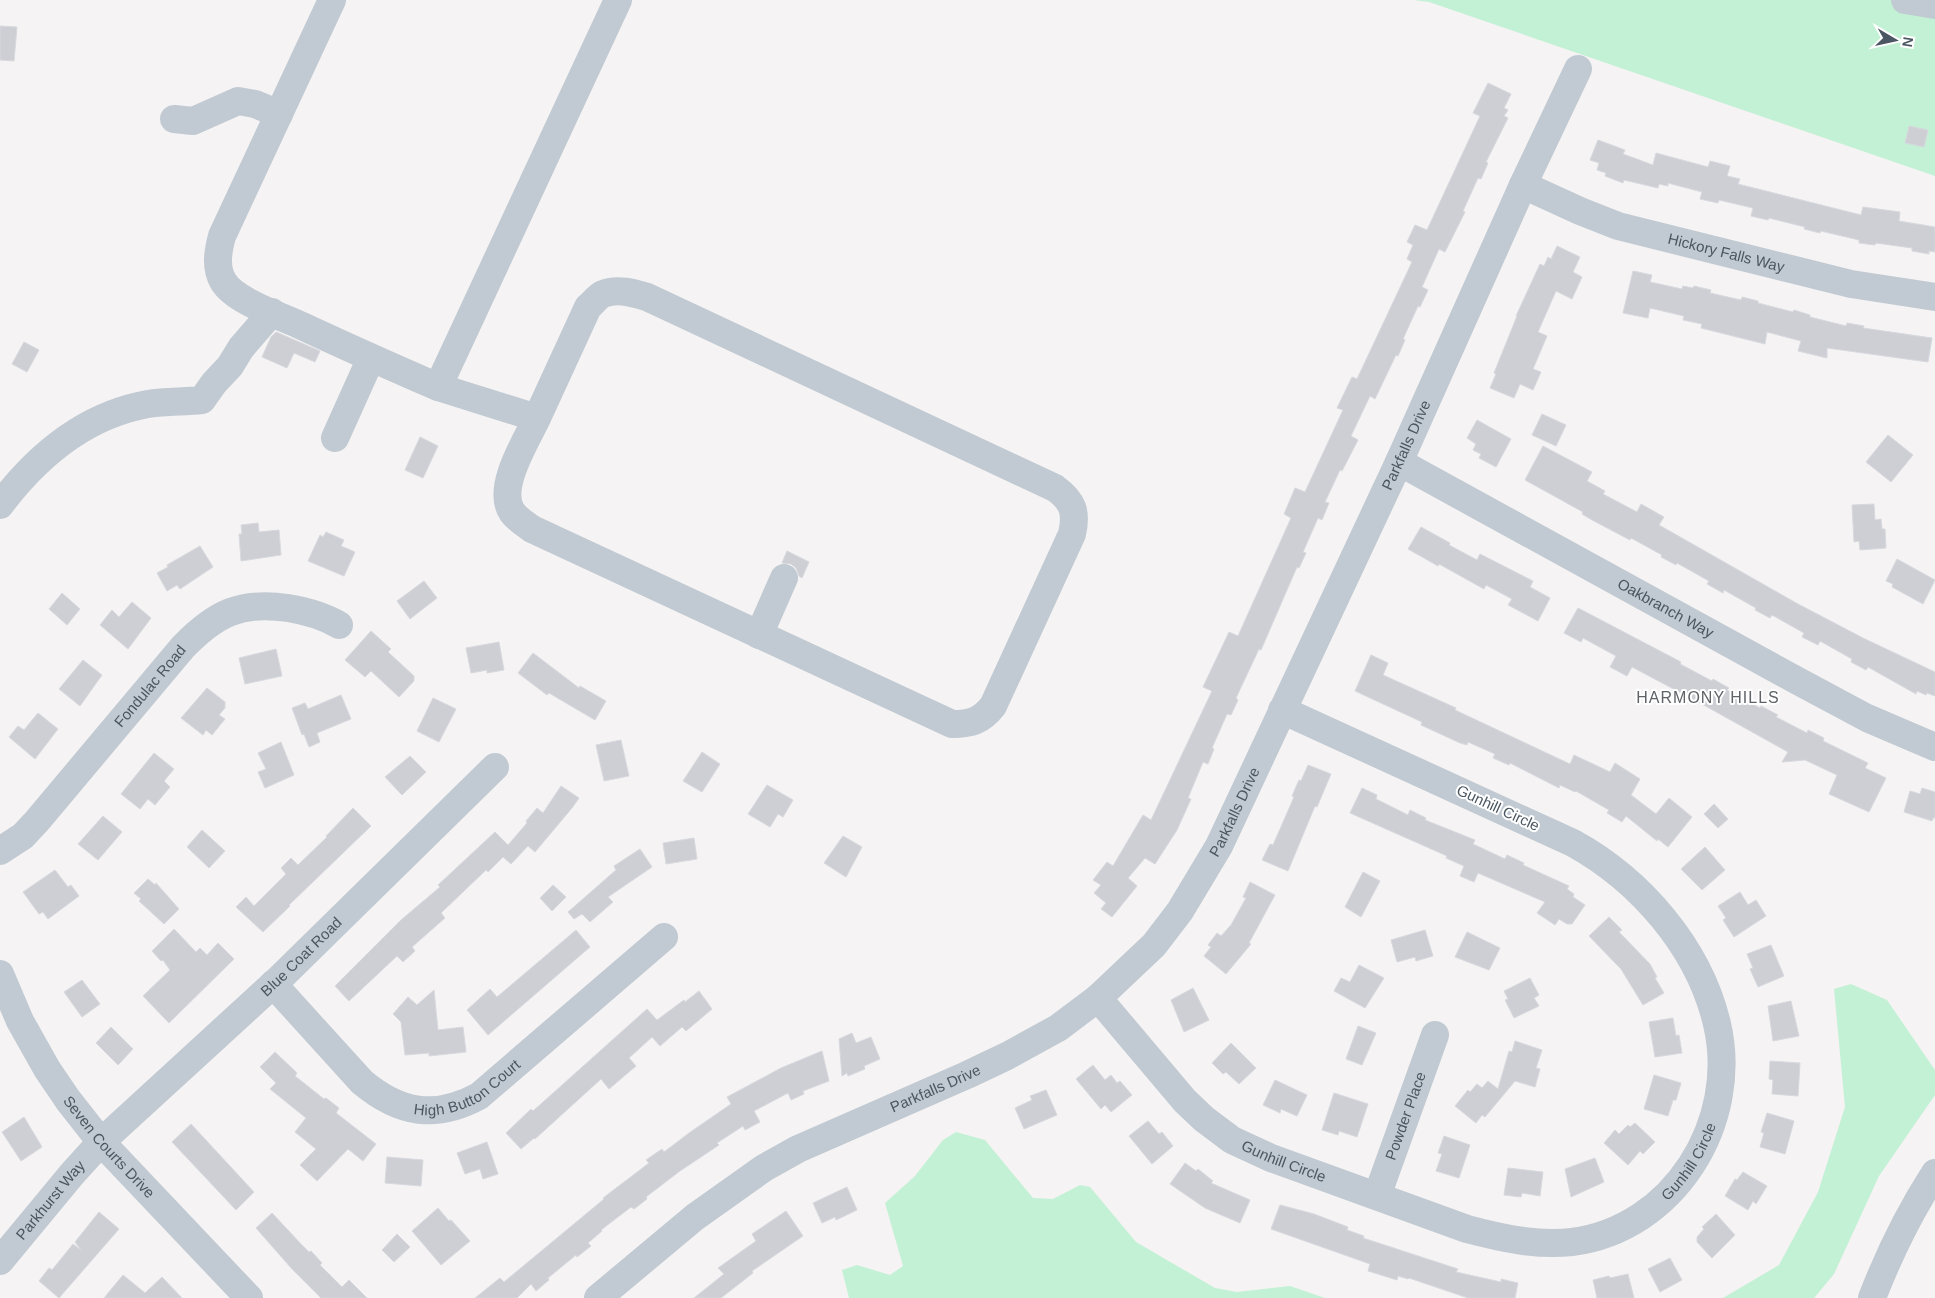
<svg xmlns="http://www.w3.org/2000/svg" width="1935" height="1298" font-family="Arial,sans-serif">
<rect width="100%" height="100%" fill="#f5f3f3"/>
<!-- green -->
<path fill="#c3f1d5" d="M1414,0H1935V176L1429,2Z
M1851,984L1887,1000L1935,1070V1095L1879,1176L1834,1274L1814,1298H1723L1779,1265L1818,1192L1845,1107L1834,989Z
M956,1132L985,1140L1033,1198L1053,1199L1080,1185L1090,1187L1136,1242L1215,1288L1237,1292L1290,1286L1325,1298H849L842,1270L857,1265L890,1275L903,1266L885,1203L915,1176L943,1140Z"/>
<!-- building -->
<path fill="#cdcfd5" stroke="#d7d9de" d="M0,26L17,27L14,61L0,60Z
M1488,83L1511,94L1504,108L1508,110L1504,116L1508,118L1486,162L1488,163L1481,179L1478,178L1463,211L1465,212L1445,252L1439,249L1422,287L1428,290L1420,307L1418,306L1403,339L1405,340L1398,356L1396,355L1375,399L1370,396L1351,436L1358,440L1342,471L1340,470L1325,502L1329,503L1322,520L1318,518L1303,552L1306,553L1299,568L1297,567L1261,650L1259,649L1236,698L1238,700L1231,715L1227,714L1212,748L1214,749L1208,764L1203,762L1188,798L1191,799L1177,830L1155,864L1145,858L1128,878L1137,886L1112,917L1101,909L1106,903L1094,893L1101,885L1093,880L1107,862L1113,866L1143,815L1151,820L1212,691L1203,687L1229,632L1238,636L1291,518L1284,514L1295,488L1305,492L1343,410L1337,408L1352,377L1357,379L1412,262L1407,259L1413,245L1407,242L1415,225L1427,230L1480,116L1473,113Z
M1909,126L1928,130L1924,147L1905,143Z
M1598,140L1625,150L1623,154L1653,165L1656,153L1708,167L1710,161L1730,166L1727,176L1740,179L1738,184L1861,215L1863,207L1900,212L1899,221L1935,227V252L1929,251V254L1912,251V248L1876,243L1875,245L1859,243V240L1821,231L1820,233L1804,229L1805,227L1769,218L1768,220L1751,216L1753,208L1719,200L1718,203L1700,199L1702,192L1668,183V186L1659,184L1658,188L1624,180L1623,183L1605,176L1606,173L1597,170L1599,163L1590,160Z
M1557,246L1580,257L1573,272L1582,277L1572,299L1556,291L1538,332L1547,336L1533,369L1541,372L1533,390L1520,384L1514,398L1490,388L1496,374L1494,373L1517,316H1516L1540,264L1544,266L1548,257L1551,259Z
M1633,271L1652,275L1650,282L1682,289L1683,286L1693,288L1694,286L1711,290L1710,293L1741,300L1742,297L1758,301V303L1793,312L1794,310L1810,315V317L1846,326L1847,323L1864,326L1863,328L1932,338L1928,362L1827,348V358L1798,351L1801,341L1767,332L1765,344L1701,328L1702,324L1683,320L1684,316L1650,308L1648,318L1623,313Z
M276,332L320,351L315,362L294,353L287,368L262,357L271,337Z
M24,342L39,350L27,372L12,364Z
M1542,414L1566,425L1556,446L1532,435Z
M1477,420L1511,439L1496,467L1479,458L1481,454L1473,450L1476,444L1467,438Z
M1888,435L1913,455L1891,482L1866,462Z
M420,437L438,446L423,478L405,470Z
M1543,446L1592,472L1587,481L1605,491L1603,494L1637,512L1641,504L1664,517L1659,525L1798,604L1863,638L1935,672V696L1927,693L1926,695L1917,691L1916,694L1868,667L1866,670L1851,662L1852,659L1820,641L1818,645L1802,637L1804,633L1772,615L1770,618L1755,610L1756,608L1724,590L1723,593L1707,584L1709,581L1677,563L1676,565L1661,557L1662,555L1631,538L1630,540L1592,520L1582,514L1583,512L1525,480Z
M1874,504L1875,520L1881,519L1882,529H1885L1886,548L1860,550L1859,541L1854,542L1852,505Z
M258,523L259,532L279,530L281,555L241,561L239,534H242L241,525Z
M1421,527L1450,543L1449,545L1477,560L1480,554L1533,581L1530,587L1550,598L1538,621L1508,605L1512,599L1486,585L1484,589L1439,564L1438,566L1408,549Z
M326,532L344,540L341,546L355,552L344,576L308,561L320,535L323,537Z
M200,546L213,567L180,589L177,585L167,591L157,573L168,567L167,565Z
M787,551L809,562L802,578L799,576L796,568L791,564L782,563Z
M1897,559L1935,580L1923,604L1892,587L1893,584L1886,581Z
M424,581L437,598L410,619L397,601Z
M62,593L80,609L67,625L49,609Z
M132,602L151,618L128,649L100,625L112,610L119,617Z
M1578,608L1681,662L1680,664L1712,681L1713,679L1729,688L1727,690L1760,708L1761,706L1778,715L1776,717L1807,733L1808,730L1824,738L1823,741L1868,763L1865,768L1886,778L1869,812L1829,794L1837,775L1805,760L1782,762L1788,752L1700,703L1632,667L1627,676L1610,667L1616,656L1583,638L1581,642L1564,633Z
M371,631L391,649L388,652L414,676V681L399,697L371,671L365,677L345,660Z
M499,642L504,670L487,673V670L471,673L466,648Z
M276,649L282,676L245,684L239,658Z
M533,653L579,688L580,686L606,701L595,720L549,693L547,695L518,673Z
M1371,655L1388,663L1383,675L1456,708L1455,710L1570,764L1574,755L1610,772L1615,763L1640,779L1631,795L1656,814L1669,798L1692,817L1668,847L1658,839L1657,841L1626,816L1622,822L1607,813L1609,810L1576,791L1575,792L1560,785L1559,788L1510,763L1509,765L1493,758L1495,754L1468,742L1467,745L1460,743L1421,725L1422,722L1355,691Z
M83,660L102,675L80,706L59,689Z
M207,688L225,702V708L219,715L225,719L212,735L206,730L203,735L181,718Z
M341,695L351,719L317,733L320,742L309,747L304,734L302,735L292,708L305,703L308,709Z
M433,698L456,709L439,742L417,731Z
M38,713L58,729L35,759L9,737L18,726L24,730Z
M621,740L629,776L604,781L596,745Z
M281,742L294,775L265,788L258,772L266,769L258,753Z
M702,752L720,764L702,792L683,781Z
M154,753L174,769L164,781L170,787L155,805L148,799L140,809L121,794Z
M410,756L426,772L402,795L385,777Z
M1308,765L1331,774L1317,807L1315,806L1288,871L1262,860L1270,844L1273,845L1294,797L1292,796L1299,780L1301,781Z
M767,785L793,800L783,817L778,814L770,827L748,814Z
M561,786L579,798L572,808L535,852L528,846L511,864L503,857L488,872L486,870L441,913L445,918L412,947L415,951L403,962L397,956L349,1001L335,986L401,920L440,887L438,885L495,832L508,845L527,823L526,821L537,808L543,813Z
M1362,788L1377,795L1376,799L1408,815L1410,810L1426,818L1425,820L1475,840L1473,844L1505,859L1507,855L1524,863L1523,865L1569,886L1567,889L1574,894L1573,897L1585,905L1572,924H1567L1559,919L1555,925L1537,913L1545,902L1478,873L1474,882L1460,876L1464,866L1446,858L1447,856L1350,813Z
M1922,788L1935,792V818H1933L1932,821L1904,812L1910,791L1920,794Z
M1714,804L1728,819L1718,828L1704,814Z
M353,808L371,826L289,905L290,906L263,932L236,907L246,897L254,906L286,874L281,868L291,858L298,865L327,837L326,836Z
M103,816L122,832L98,860L78,844Z
M202,830L225,851L209,868L187,847Z
M843,836L862,847L846,877L824,863Z
M694,838L697,859L666,864L663,843Z
M1705,847L1725,870L1702,890L1681,869Z
M640,849L652,867L608,897L613,902L590,922L582,914L574,919L568,912L616,870L614,866Z
M55,870L68,887L71,885L79,896L48,919L43,912L39,914L23,892Z
M1363,872L1380,881L1361,917L1345,907Z
M148,879L155,885L156,883L179,909L164,924L139,901L141,899L134,893Z
M1250,882L1275,895L1249,943L1251,944L1226,974L1204,956L1211,947L1208,945L1217,933L1221,936L1231,925L1246,898L1243,897Z
M553,885L566,897L552,911L540,898Z
M1740,892L1748,905L1756,900L1766,916L1734,937L1723,920L1726,918L1718,906Z
M1609,917L1622,930L1619,932L1650,964L1657,977L1655,978L1664,993L1643,1005L1621,969L1589,936Z
M174,929L196,952L200,948L207,955L218,943L234,959L169,1023L143,996L170,970L163,960L161,961L152,951Z
M576,930L590,947L488,1035L467,1010L490,989L497,997Z
M1425,930L1433,956L1416,961L1415,957L1397,962L1391,940Z
M1467,932L1500,948L1489,970L1455,957Z
M1771,945L1784,976L1758,987L1750,969L1753,968L1747,954Z
M1359,965L1384,978L1365,1008L1334,991L1341,978L1350,982Z
M1530,978L1539,995L1534,998L1539,1006L1514,1018L1505,1000L1508,999L1504,991Z
M82,980L100,1004L82,1017L64,992Z
M1193,988L1209,1020L1184,1032L1171,1000Z
M434,990L438,1030L463,1027L466,1052L429,1056V1053L405,1055L401,1022L393,1014L408,997L417,1005Z
M699,991L712,1009L686,1031L682,1027L660,1046L652,1037L629,1058L636,1066L609,1089L601,1079L535,1139L534,1138L521,1149L506,1133L531,1109L533,1111L647,1009L657,1020L684,1000L685,1002Z
M1791,1001L1799,1036L1773,1041L1768,1006Z
M1673,1018L1676,1036L1679,1035L1682,1053L1655,1057L1649,1022Z
M1358,1026L1376,1033L1362,1065L1346,1059Z
M111,1027L133,1049L118,1065L96,1043Z
M852,1033L856,1043L871,1037L880,1059L864,1066L865,1069L848,1076L847,1073L842,1076L839,1039Z
M1515,1041L1542,1050L1536,1068L1540,1069L1535,1087L1515,1081L1485,1117L1482,1115L1476,1123L1455,1106L1468,1090L1470,1092L1477,1084L1482,1088L1488,1081L1498,1089L1509,1051L1512,1052Z
M1231,1043L1256,1068L1239,1084L1226,1072L1223,1074L1212,1063Z
M822,1051L829,1081L803,1091L804,1094L791,1100L788,1093L754,1111L760,1122L745,1130L743,1126L717,1143L719,1145L680,1171L646,1197L647,1199L634,1209L631,1207L601,1230L602,1231L588,1243L591,1246L577,1257L576,1255L548,1278L549,1280L536,1291L531,1284L517,1298H475L500,1278L504,1282L604,1199L603,1198L649,1163L646,1160L662,1149L664,1152L689,1133L731,1104L727,1097L781,1068Z
M275,1052L297,1073L295,1076L324,1099L326,1098L339,1108L336,1113L376,1144L363,1161L348,1149L317,1181L300,1165L316,1149L295,1132L306,1118L270,1089L276,1083L260,1067Z
M1770,1061L1800,1063L1798,1096L1772,1094L1773,1080L1769,1079Z
M1093,1065L1105,1080L1111,1075L1117,1083L1120,1081L1132,1095L1111,1112L1105,1105L1101,1109L1076,1079Z
M1654,1075L1681,1083L1676,1100H1673L1668,1116L1644,1109Z
M1275,1080L1307,1095L1297,1116L1281,1109L1280,1113L1263,1105Z
M1046,1090L1057,1115L1024,1129L1015,1108L1032,1100L1030,1096Z
M1334,1093L1368,1104L1357,1137L1339,1131L1338,1135L1322,1130Z
M1767,1113L1794,1121L1785,1154L1760,1147L1764,1133L1761,1132Z
M24,1117L42,1147L21,1161L2,1132Z
M1148,1121L1159,1134L1162,1132L1173,1146L1152,1164L1129,1136Z
M1635,1123L1655,1142L1643,1154L1640,1151L1628,1165L1604,1143L1615,1130L1619,1134L1628,1125L1630,1127Z
M191,1124L254,1192L236,1210L172,1142Z
M1444,1136L1470,1145L1459,1178L1436,1171L1442,1154L1438,1153Z
M487,1142L498,1174L483,1179L480,1169L465,1174L457,1153Z
M387,1157L423,1160L421,1186L385,1183Z
M1595,1158L1604,1182L1571,1197L1565,1169Z
M1185,1163L1196,1171L1198,1169L1213,1181L1211,1183L1250,1200L1240,1223L1205,1208L1170,1184Z
M1508,1168L1543,1172L1540,1196L1522,1193L1521,1197L1504,1195Z
M1743,1172L1767,1186L1756,1204L1753,1201L1748,1210L1725,1196L1735,1179L1737,1180Z
M847,1187L857,1210L836,1220L835,1217L822,1223L813,1203Z
M1280,1205L1314,1214L1348,1227L1347,1230L1364,1236L1363,1238L1458,1269L1456,1272L1501,1282V1279L1518,1283L1515,1298H1468L1409,1278L1408,1279L1398,1276L1397,1280L1368,1271L1370,1264L1271,1229Z
M438,1208L449,1221L451,1220L470,1241L441,1265L412,1231Z
M786,1211L803,1236L752,1271L753,1273L721,1298H694L724,1274L718,1268L756,1241L752,1234Z
M99,1212L119,1229L59,1298L39,1281L49,1268L52,1270L73,1244L81,1250L75,1242Z
M272,1213L301,1244L309,1252L311,1251L322,1263L320,1265L342,1287L349,1280L367,1298H321L292,1269L256,1228Z
M1716,1214L1735,1235L1712,1258L1697,1242V1237L1704,1229L1702,1227Z
M397,1234L410,1247L394,1262L382,1250Z
M1670,1258L1682,1280L1660,1292L1648,1269Z
M1628,1274L1634,1298H1597L1593,1280L1609,1276L1610,1278Z
M123,1275L145,1293L162,1277L182,1298H104Z"/>
<g fill="none" stroke-linecap="round" stroke-linejoin="round">
<!-- minor -->
<g stroke="#c1cad2" stroke-width="28">
<path d="M332,0L222,236C218,251 215,267 223,281C234,301 281,316 302,326C347,347 392,367 438,387L618,0"/>
<path d="M1905,0L1935,5"/>
<path d="M174,119L193,121L238,101L255,104L279,114"/>
<path id="s1" d="M1523,185L1580,211L1618,226L1851,284L1935,297"/>
<path d="M438,387L537,418C526,441 496,488 512,512C517,519 525,524 532,529L952,724C971,724 981,721 993,706L1072,534C1077,512 1073,501 1055,488L647,297C634,293 617,288 603,294C598,296 593,303 588,307L537,418"/>
<path d="M335,438L371,358"/>
<path id="s2" d="M1399,462L1796,680L1867,718L1935,747"/>
<path d="M0,505C37,456 86,415 148,404C166,401 184,402 202,400L214,383L230,366L241,348L272,312"/>
<path d="M759,635L784,578"/>
<path id="s3" d="M0,851L23,836L37,821L183,647C216,613 241,601 288,608C306,611 324,616 339,625"/>
<path id="s4" d="M0,974L20,1021L47,1069L68,1100L101,1142L249,1298"/>
<path id="s5" d="M273,984L362,1082C399,1113 435,1120 479,1096L664,937"/>
<path id="s6" d="M1098,998L1185,1101L1204,1119L1232,1140L1271,1158L1467,1229C1501,1238 1537,1246 1572,1242C1674,1229 1740,1122 1717,1024C1699,947 1640,880 1573,843L1282,710"/>
<path id="s7" d="M1377,1196L1435,1035"/>
<path id="s8" d="M0,1261L72,1174L101,1142L280,978L495,767"/>
<path id="s9" d="M598,1298L695,1217L764,1168L798,1149L967,1075L1007,1056L1058,1028L1098,998L1154,945L1180,911L1219,846L1399,462L1523,185L1578,69"/>
<path d="M1872,1298C1889,1254 1909,1213 1935,1173"/>
</g>
</g>
<g text-anchor="middle" stroke-width="4" stroke-linejoin="round" paint-order="stroke">
<!-- street labels -->
<g font-size="15" fill="#4a5661" stroke="#fff">
<text dy="5" stroke="none"><textPath href="#s1" startOffset="215">Hickory Falls Way</textPath></text>
<text dy="5" stroke="none"><textPath href="#s9" startOffset="1225">Parkfalls Drive</textPath></text>
<text dy="5" stroke="none"><textPath href="#s2" startOffset="304">Oakbranch Way</textPath></text>
<text dy="5" stroke="none"><textPath href="#s3" startOffset="224">Fondulac Road</textPath></text>
<text transform="translate(1498 808) rotate(25)" y="5">Gunhill Circle</text>
<text dy="5" stroke="none"><textPath href="#s9" startOffset="820">Parkfalls Drive</textPath></text>
<text dy="5" stroke="none"><textPath href="#s8" startOffset="429">Blue Coat Road</textPath></text>
<text dy="5" stroke="none"><textPath href="#s5" startOffset="251">High Button Court</textPath></text>
<text dy="5" stroke="none"><textPath href="#s9" startOffset="400">Parkfalls Drive</textPath></text>
<text dy="5" stroke="none"><textPath href="#s7" startOffset="85">Powder Place</textPath></text>
<text dy="5" stroke="none"><textPath href="#s4" startOffset="206">Seven Courts Drive</textPath></text>
<text dy="5" stroke="none"><textPath href="#s6" startOffset="702">Gunhill Circle</textPath></text>
<text dy="5" stroke="none"><textPath href="#s6" startOffset="252">Gunhill Circle</textPath></text>
<text dy="5" stroke="none"><textPath href="#s8" startOffset="79">Parkhurst Way</textPath></text>
</g>
<!-- neighbourhood labels -->
<g font-size="16" letter-spacing="1" fill="#5f6368" stroke="#fff">
<text x="1708" y="703">HARMONY HILLS</text>
</g>
</g>
<!-- north arrow -->
<g transform="translate(1895 40) rotate(99)" stroke="#ffffff" stroke-width="4" paint-order="stroke">
<path d="M0-4L9 19L0 12L-9 19Z" fill="#4a5661"/>
<text y="-8" font-size="14" font-weight="bold" text-anchor="middle" fill="#4a5661">N</text>
</g>
</svg>
